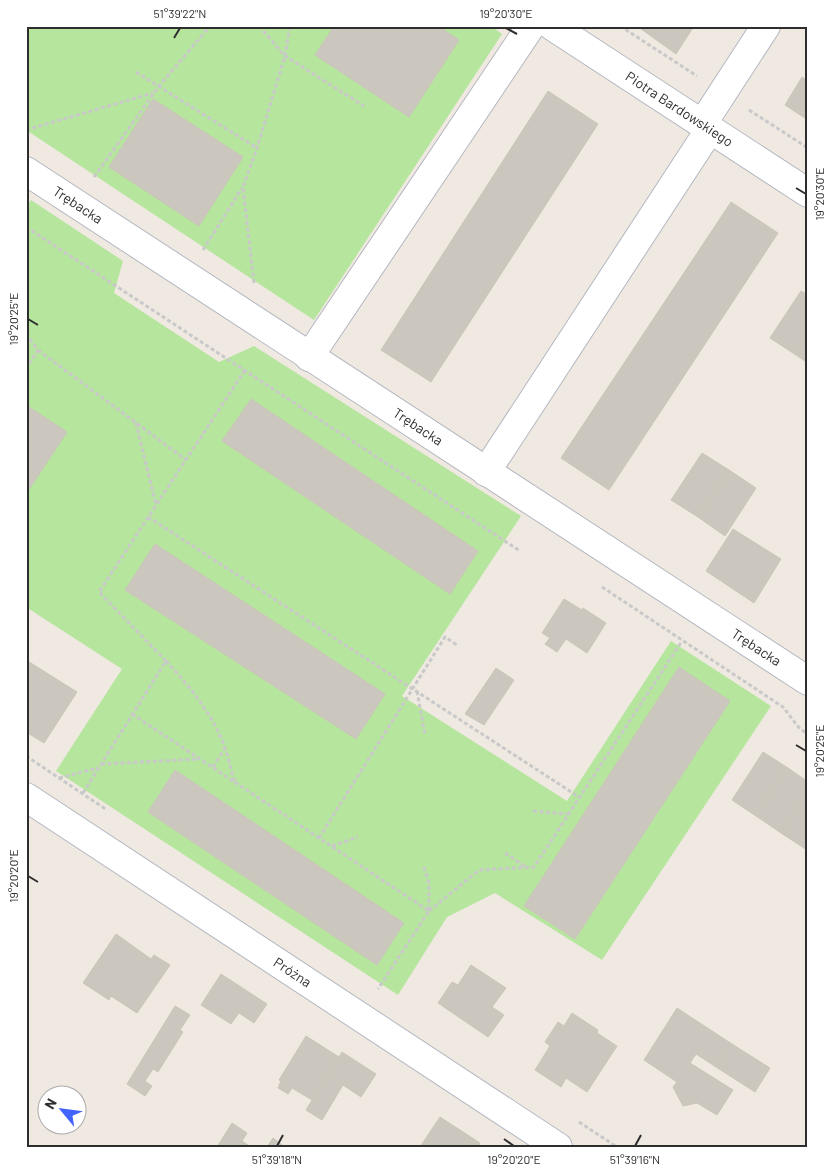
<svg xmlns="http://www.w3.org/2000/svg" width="834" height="1173" font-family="Barlow,sans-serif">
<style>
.green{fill:#b6e59e}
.building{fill:#cbc7bf;stroke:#cbc5ba}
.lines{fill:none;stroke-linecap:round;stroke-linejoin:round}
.minor-casing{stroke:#b4b7c1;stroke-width:30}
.path{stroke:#c9c9c9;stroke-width:3;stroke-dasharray:4 2.5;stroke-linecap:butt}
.minor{stroke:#fff;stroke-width:28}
.ticks{fill:none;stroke:#2e2e2e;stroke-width:2}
.labels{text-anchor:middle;stroke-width:4;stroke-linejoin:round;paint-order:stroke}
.street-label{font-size:14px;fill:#2e2e2e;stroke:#fff}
.neatline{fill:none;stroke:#2e2e2e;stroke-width:2}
.ticks-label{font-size:12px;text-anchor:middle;fill:#2e2e2e}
</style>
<rect width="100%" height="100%" fill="#efe9e1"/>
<g class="green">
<polygon points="26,26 491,26 502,34 314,320 26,130"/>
<polygon points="31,200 123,261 114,293 219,362 254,346 521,516 402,696 567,801 671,641 771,706 602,960 495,893 447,917 398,995 56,771 122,669 26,607 26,208"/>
</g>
<g class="building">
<polygon points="334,26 438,26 459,40 409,117 315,55"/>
<polygon points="637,26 694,26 676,54"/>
<polygon points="802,77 808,81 808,120 785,105"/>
<polygon points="548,91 598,124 431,382 381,350"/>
<polygon points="153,99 243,157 199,226 109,167"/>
<polygon points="731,202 778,233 609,490 561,458"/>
<polygon points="801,291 808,295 808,337 796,355 770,338"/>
<polygon points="808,337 808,363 796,355"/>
<polygon points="251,399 478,551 450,594 222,441"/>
<polygon points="26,405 67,432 26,494"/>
<polygon points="702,453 729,470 698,517 671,500"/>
<polygon points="729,470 756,488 725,536 698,517"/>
<polygon points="733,529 781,559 754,603 706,571"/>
<polygon points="155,544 385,694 356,739 125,590"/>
<polygon points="564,599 582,610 583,608 606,623 587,653 566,639 557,652 545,644 550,638 542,633"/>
<polygon points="26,660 77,692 44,743 26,732"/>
<polygon points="679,667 730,701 575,939 524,906"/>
<polygon points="496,668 514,680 484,725 465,714"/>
<polygon points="763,752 788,768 756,816 732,800"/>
<polygon points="788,768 808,782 808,793 781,833 756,816"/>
<polygon points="175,770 404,923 377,965 148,812"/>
<polygon points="808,793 808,848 807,850 781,833"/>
<polygon points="116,934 151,959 154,955 170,965 137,1013 111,996 109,1000 83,983"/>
<polygon points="471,965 506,988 492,1007 504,1015 488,1037 438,1003 452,982 458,985"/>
<polygon points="221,974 267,1004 254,1023 239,1013 231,1024 201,1005"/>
<polygon points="175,1006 190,1015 180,1030 183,1032 158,1072 153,1069 145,1081 152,1086 145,1096 127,1084"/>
<polygon points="677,1008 732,1044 716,1067 696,1054 690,1063 733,1090 717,1115 697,1103 683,1106 673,1087 677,1082 644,1060"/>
<polygon points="572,1013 598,1030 597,1033 617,1046 587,1092 566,1078 561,1087 535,1070 550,1046 545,1042 558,1022 564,1026"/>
<polygon points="306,1036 339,1057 312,1100 292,1088 288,1094 278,1088 281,1081 279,1080"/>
<polygon points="732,1044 770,1068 755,1092 716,1067"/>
<polygon points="342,1052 376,1074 361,1097 343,1085 322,1120 306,1110"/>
<polygon points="440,1117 480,1143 478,1147 420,1147"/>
<polygon points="232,1123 247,1133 242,1141 251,1147 217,1147"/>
<polygon points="273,1138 282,1145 281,1147 267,1147"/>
</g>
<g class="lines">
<defs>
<g id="minor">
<path id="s1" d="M552,26l256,167"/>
<polyline points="703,123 766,26"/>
<path id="s2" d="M26,171l782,510"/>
<polyline points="309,357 531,26"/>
<polyline points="486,472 710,129"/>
<path id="s3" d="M26,797l532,350"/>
</g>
</defs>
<use href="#minor" class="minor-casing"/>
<g class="path">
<polyline points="259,26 285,56 364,106"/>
<polyline points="620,26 697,76"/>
<polyline points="136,72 257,148"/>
<polyline points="749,110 808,148"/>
<polyline points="26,130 153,93"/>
<polyline points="94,177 159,86 210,26"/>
<polyline points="26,227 520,551"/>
<polyline points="203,250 242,188"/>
<polyline points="254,283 243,187 257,148 285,56 290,26"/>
<polyline points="26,334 38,350 26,368"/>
<polyline points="38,350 186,460"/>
<polyline points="136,423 156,505"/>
<polyline points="148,517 579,797"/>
<polyline points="602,587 783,707 800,729 808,734"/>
<path d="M166,661c24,26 47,53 59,87 4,11 6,23 10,34"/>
<polyline points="417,691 425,735"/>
<polyline points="132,714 429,911 378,989"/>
<polyline points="26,756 107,810"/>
<polyline points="101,764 199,759"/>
<polyline points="213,767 225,748"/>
<polyline points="59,778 98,768"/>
<polyline points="83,793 166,661 99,592 245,370"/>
<polyline points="533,811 567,814"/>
<polyline points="319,838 445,637 457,645"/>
<polyline points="332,846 358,837"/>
<polyline points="505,853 526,867"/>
<polyline points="424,867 429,884 429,910"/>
<polyline points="429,911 479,870 534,867 682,641"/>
<polyline points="579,1122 617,1147"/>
</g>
<use href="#minor" class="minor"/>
</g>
<path class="ticks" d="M506,28l11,6M174,38l6,-10M796,188l10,6M28,319l10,6M796,745l10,6M28,876l10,6M504,1139l10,7M277,1146l6,-11M635,1146l6,-11"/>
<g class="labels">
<g class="street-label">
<text dy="5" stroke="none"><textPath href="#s1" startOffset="152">Piotra Bardowskiego</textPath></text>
<text dy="5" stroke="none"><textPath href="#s2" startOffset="62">Trębacka</textPath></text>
<text dy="5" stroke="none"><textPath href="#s2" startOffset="468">Trębacka</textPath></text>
<text dy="5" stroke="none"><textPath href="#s2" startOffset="872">Trębacka</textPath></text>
<text dy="5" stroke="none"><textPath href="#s3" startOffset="319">Próżna</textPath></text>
</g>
</g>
<rect width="834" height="1173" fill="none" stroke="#ffffff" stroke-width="55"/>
<g transform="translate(62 1110) rotate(299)"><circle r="24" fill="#ffffff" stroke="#ababab"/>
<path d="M0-4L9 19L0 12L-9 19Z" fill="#4264fb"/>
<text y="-8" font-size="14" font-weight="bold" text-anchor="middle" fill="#2e2e2e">N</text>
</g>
<rect x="28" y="28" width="778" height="1118" class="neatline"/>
<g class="ticks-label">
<text x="180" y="18">51°39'22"N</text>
<text x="506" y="18">19°20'30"E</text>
<text transform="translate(820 194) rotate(-90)" y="4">19°20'30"E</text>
<text transform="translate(14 319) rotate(-90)" y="4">19°20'25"E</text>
<text transform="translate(820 751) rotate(-90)" y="4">19°20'25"E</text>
<text transform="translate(14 876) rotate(-90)" y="4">19°20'20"E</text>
<text x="277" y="1164">51°39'18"N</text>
<text x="514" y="1164">19°20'20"E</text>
<text x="635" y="1164">51°39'16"N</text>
</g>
</svg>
